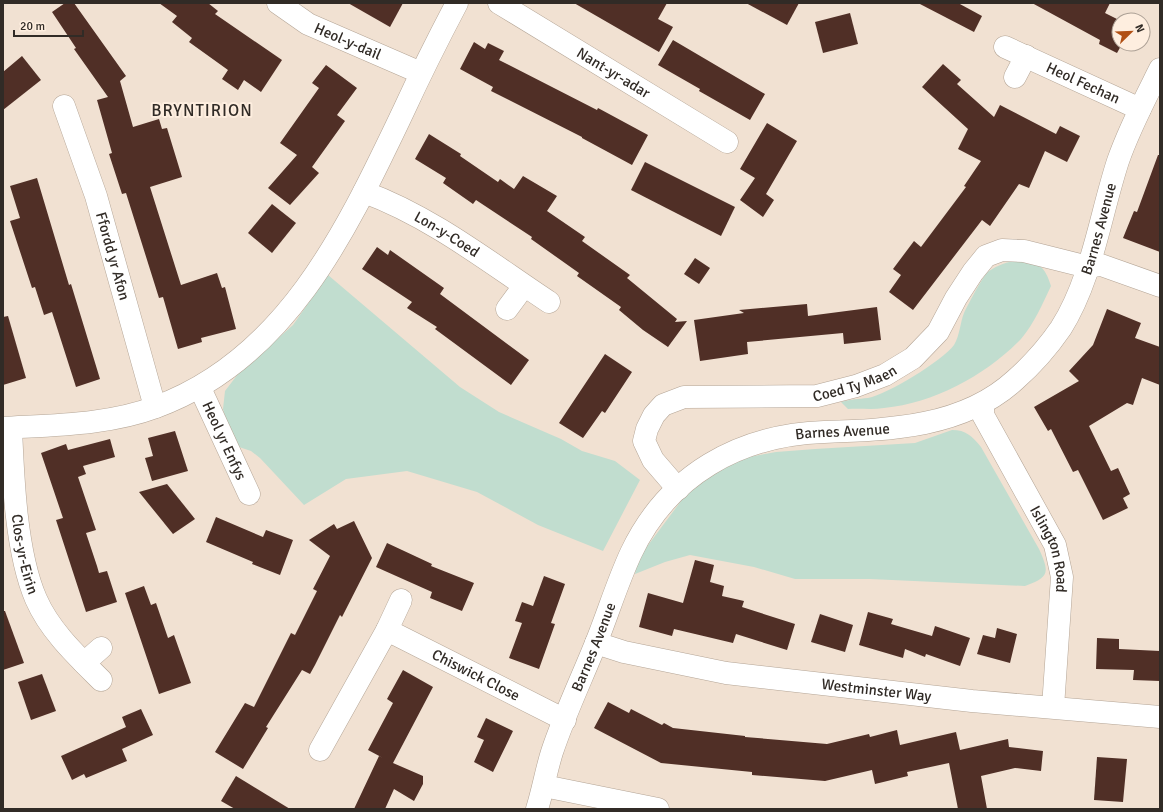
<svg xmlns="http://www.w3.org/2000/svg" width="1163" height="812" font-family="Signika,sans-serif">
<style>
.green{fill:#c1ddcf}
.building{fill:#502f26}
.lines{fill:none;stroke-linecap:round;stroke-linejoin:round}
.minor-casing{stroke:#b4a596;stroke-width:23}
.minor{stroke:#fff;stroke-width:22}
.labels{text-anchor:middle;stroke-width:4;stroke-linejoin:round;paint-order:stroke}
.street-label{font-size:15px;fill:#312b26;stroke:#feeedf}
.quarter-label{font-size:17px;letter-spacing:1px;fill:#312b26;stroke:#feeedf}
</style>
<rect width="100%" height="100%" fill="#f1e1d2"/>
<g class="green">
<path d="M1018,260c20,1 27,6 33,26 -8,17 -17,38 -30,53 -35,36 -86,64 -137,69 -12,2 -24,0 -36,1l-7,-7c11,-3 17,-3 27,-4 20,-4 74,-37 86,-53 6,-10 6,-22 10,-32 4,-8 19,-38 25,-42 9,-6 18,-9 29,-11z"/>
<polygon points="328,275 460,387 499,412 561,439 582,451 615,461 640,480 603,551 538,525 477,492 407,471 346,479 304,505 260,458 251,451 239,447 231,439 223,409 225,391 238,374 293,325"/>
<path d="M952,430c14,0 20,6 29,17l58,102c11,24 10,28 -14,37l-155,-7h-75l-41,-12 -64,-12 -25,7 -30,12 2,-14 47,-63 27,-22 32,-17 33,-6 39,-3 100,-6z"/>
</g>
<g class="building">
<polygon points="65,3 74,3 126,76 120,81 133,127 159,119 162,129 167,128 182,177 150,187 181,285 217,273 222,288 225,287 236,329 201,338 202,342 178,349 163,297 159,298 126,193 122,194 109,154 112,153 97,100 108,97 74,49 76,48 52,12"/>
<polygon points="159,3 208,3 218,11 215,14 282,60 261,92 244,80 238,90 222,79 228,70 189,42 192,38 172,22 177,16"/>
<polygon points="348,3 403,3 390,27"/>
<polygon points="574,3 667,3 658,19 673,27 659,52"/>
<polygon points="746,3 799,3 787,25"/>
<polygon points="918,3 958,3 982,16 974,32"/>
<polygon points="1032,3 1110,3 1105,13 1119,20 1119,44 1122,44 1117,53 1099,44 1100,40"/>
<polygon points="850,13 858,44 823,53 815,22"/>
<polygon points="673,40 765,94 750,120 699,91 700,89 658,65"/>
<polygon points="474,42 485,49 488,43 504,51 499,60 597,110 598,108 648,135 632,165 582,138 582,137 491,91 493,87 460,69"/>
<polygon points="22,56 41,80 3,110 3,72"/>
<polygon points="943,64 961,80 957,84 994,117 1000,105 1056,134 1060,126 1080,136 1067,162 1045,151 1029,188 1019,184 990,226 982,220 913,310 889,292 901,275 893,269 914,241 921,247 966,187 964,186 981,161 958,149 968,129 922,87"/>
<polygon points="326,65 357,88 337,115 345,121 312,167 319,173 290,205 268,188 297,155 280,143 319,88 312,83"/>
<polygon points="767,123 797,141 766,194 774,200 763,217 740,200 755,178 740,169"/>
<polygon points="429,134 461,154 460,156 498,182 500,179 514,189 523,176 557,196 547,211 585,237 582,241 630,275 627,278 677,319 675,322 687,321 668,347 643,330 619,310 621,307 577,276 579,273 531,239 532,237 476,200 473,204 443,183 446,178 415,159"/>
<polygon points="1158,155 1160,155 1160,252 1123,238 1134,211 1137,212"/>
<polygon points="645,162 735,207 721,236 631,190"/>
<polygon points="37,178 69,285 71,284 100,379 76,387 52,312 44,315 35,287 32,288 10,221 20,218 10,186"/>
<polygon points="272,204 296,223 272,253 248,233"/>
<polygon points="377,247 388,255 390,250 444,288 440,294 529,360 511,385 435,329 437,327 407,308 412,302 362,269"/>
<polygon points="695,258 710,268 699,284 684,274"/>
<polygon points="807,304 808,316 877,307 881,340 844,344 843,333 747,342 748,354 700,361 694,320 744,313 739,310"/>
<polygon points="1107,309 1141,323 1135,338 1160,347 1160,385 1142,378 1133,405 1127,403 1089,426 1111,471 1118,468 1130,494 1123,498 1128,508 1103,520 1078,470 1073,472 1051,429 1048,431 1034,407 1079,381 1069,371 1093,345"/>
<polygon points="8,316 26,378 3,385 3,317"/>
<polygon points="605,354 632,372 605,413 602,411 583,438 559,423"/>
<polygon points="175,431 188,471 152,481 145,458 153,456 148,438"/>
<polygon points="110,439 115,457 83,466 86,474 78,477 96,530 86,533 97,566 99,573 107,571 117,602 86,612 56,520 63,518 41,453 66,444 68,450"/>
<polygon points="167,484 195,519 173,534 139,492"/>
<polygon points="216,517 263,537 266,530 293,540 280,575 252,564 253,562 206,542"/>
<polygon points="354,521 372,558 342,617 340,615 315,665 310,674 302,670 266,727 268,728 243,769 215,752 245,703 254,707 291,633 295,635 317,591 313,589 330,556 309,540 334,524 337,529"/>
<polygon points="387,543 432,564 431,566 474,583 462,611 430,598 432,592 376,567"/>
<polygon points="695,560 714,565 710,582 724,586 722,596 744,601 742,607 795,624 787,650 736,634 733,643 674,629 672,636 639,627 648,593 683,603"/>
<polygon points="544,576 565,584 551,623 555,624 539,669 509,658 522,623 515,621 522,602 533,606"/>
<polygon points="144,586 151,605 156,603 168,638 174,635 191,683 159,694 125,593"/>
<polygon points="3,611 5,611 24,663 3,670"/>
<polygon points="868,612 893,619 891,624 932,636 935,626 970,638 960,666 926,654 925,657 905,649 903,658 859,645"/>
<polygon points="820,614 853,625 845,652 811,642"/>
<polygon points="997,628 1017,634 1010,663 977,654 983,635 995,638"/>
<polygon points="1097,638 1119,639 1119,649 1160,651 1160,681 1133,680 1134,670 1096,669"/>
<polygon points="403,670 433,687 393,763 423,776 423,784 414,801 394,789 385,809 354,809 379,756 383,758 368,750 393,703 387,699"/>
<polygon points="42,674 56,711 31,720 18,682"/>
<polygon points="608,702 629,713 631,709 662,725 664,723 673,728 745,736 745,737 827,744 869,734 870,737 897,730 900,745 956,732 960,750 1008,739 1009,747 1043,751 1041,771 1015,768 981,776 987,809 958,809 949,763 907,772 908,776 875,784 872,770 825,781 752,775 752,772 661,763 594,728"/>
<polygon points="141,709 153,735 122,749 127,761 86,778 84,774 72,780 61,756 126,727 122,717"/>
<polygon points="486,718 513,731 493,772 474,762 484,740 477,737"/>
<polygon points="1097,757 1127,759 1123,802 1094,800"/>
<polygon points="236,776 290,809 235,809 221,801"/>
</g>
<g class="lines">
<defs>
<g id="minor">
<path id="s1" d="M278,3l30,21 113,49"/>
<path id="s2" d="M499,3l228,139"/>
<path id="s3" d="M1005,47l135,62"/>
<polyline points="1015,77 1026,56"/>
<path id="s4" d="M64,106l32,90 59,211"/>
<path id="s5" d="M364,192c68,25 126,71 185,110"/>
<polyline points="507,309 524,286"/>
<path id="s6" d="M200,388l49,106"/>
<path id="s7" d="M983,404v11l72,130 7,32 -9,130"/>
<path d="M3,428c51,-3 105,-3 153,-21 131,-48 191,-178 247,-295 17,-37 35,-73 54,-109"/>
<path id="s8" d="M11,428c2,50 5,125 25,171 14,32 41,57 65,81"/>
<path id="s9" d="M678,489l-25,-29 -9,-19 3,-12 7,-14 9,-10 21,-8 133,-1 39,-10 29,-11 28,-17 25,-26 18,-34 17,-26 13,-16 16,-6 22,1 64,16 13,-2 59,21"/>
<polyline points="387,630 401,600"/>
<path id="s10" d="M596,643l28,9 102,21 246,28 188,16"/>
<polyline points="84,663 101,648"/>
<path id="s11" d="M320,750l67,-120 178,90"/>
<polyline points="543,789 549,787 658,809"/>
<path id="s12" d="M537,809c6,-19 9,-38 15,-57 13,-39 31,-76 46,-114 11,-28 20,-57 33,-85 37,-78 108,-118 193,-121 66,-2 140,-5 191,-52 17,-15 33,-33 46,-52 31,-49 39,-112 57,-167 11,-32 27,-62 42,-92"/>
</g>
</defs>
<use href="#minor" class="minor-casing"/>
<use href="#minor" class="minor"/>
</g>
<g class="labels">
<g class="street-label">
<text dy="5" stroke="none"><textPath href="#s1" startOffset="80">Heol-y-dail</textPath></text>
<text dy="5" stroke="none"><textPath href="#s2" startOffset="134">Nant-yr-adar</textPath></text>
<text dy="5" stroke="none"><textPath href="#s3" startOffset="86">Heol Fechan</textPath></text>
<text dy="5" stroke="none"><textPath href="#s12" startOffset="892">Barnes Avenue</textPath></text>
<text dy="5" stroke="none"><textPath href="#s5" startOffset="93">Lon-y-Coed</textPath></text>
<text dy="5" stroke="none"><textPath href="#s4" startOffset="158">Ffordd yr Afon</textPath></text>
<text dy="5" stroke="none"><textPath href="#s9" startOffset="296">Coed Ty Maen</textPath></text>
<text dy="5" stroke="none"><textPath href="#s12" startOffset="532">Barnes Avenue</textPath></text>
<text dy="5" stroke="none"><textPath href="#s6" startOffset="58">Heol yr Enfys</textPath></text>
<text dy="5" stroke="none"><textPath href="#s7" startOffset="162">Islington Road</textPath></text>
<text dy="5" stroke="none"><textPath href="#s8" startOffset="127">Clos-yr-Eirin</textPath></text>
<text dy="5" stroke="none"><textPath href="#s12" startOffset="172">Barnes Avenue</textPath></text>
<text dy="5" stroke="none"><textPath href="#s11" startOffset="237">Chiswick Close</textPath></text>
<text dy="5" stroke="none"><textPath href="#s10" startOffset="285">Westminster Way</textPath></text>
</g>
<g class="quarter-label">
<text x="202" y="116">BRYNTIRION</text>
</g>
</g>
<rect width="1163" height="812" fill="none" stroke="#312b26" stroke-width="8"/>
<g transform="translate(1131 32) rotate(67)"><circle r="19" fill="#feeedf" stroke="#aca095"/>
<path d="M0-3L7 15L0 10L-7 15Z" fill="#b14f13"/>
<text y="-6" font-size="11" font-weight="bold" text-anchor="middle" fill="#312b26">N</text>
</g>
<path d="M14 30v6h69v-6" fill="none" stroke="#312b26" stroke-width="2"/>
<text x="20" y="30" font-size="12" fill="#312b26" stroke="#feeedf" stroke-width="3" paint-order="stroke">20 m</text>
</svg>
